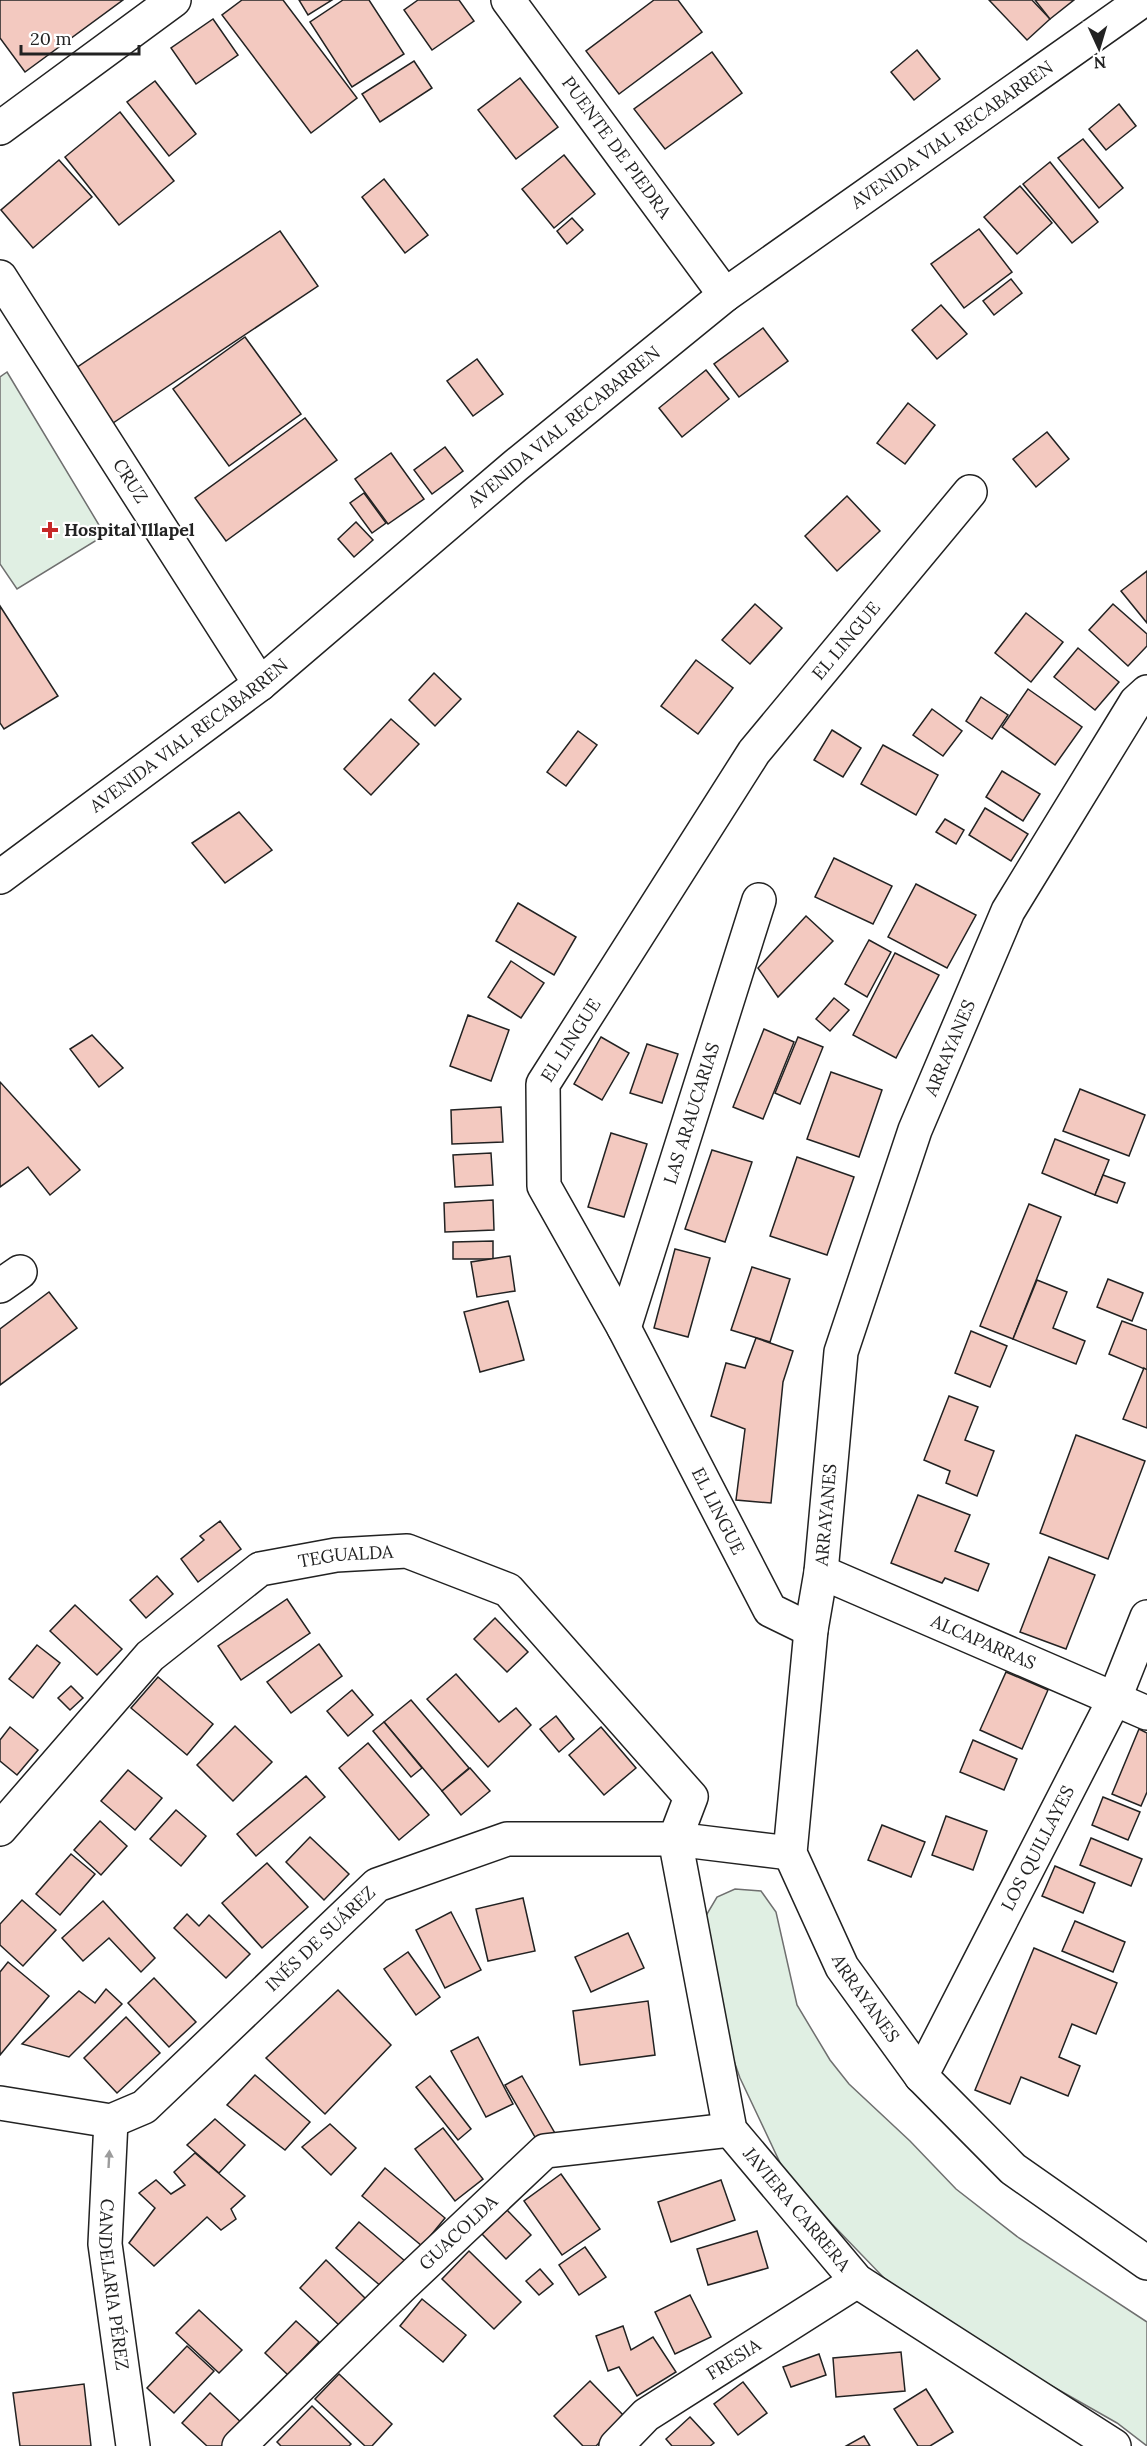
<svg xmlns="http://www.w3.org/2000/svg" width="1147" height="2446" font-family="Lora,serif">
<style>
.green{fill:#e0efe3;stroke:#6f6f6f;stroke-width:1.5}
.building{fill:#f3c9c0;stroke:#222;stroke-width:1.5}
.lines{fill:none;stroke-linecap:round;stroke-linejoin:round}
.minor-casing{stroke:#222;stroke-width:36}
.tertiary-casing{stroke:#222;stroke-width:36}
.secondary-casing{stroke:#222;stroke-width:36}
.minor{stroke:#fff;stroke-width:33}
.tertiary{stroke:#fff;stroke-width:33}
.secondary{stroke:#fff;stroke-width:33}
.oneway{fill:#9c9c9c}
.poi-dot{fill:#c62828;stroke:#fff;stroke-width:2}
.labels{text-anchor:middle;stroke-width:4.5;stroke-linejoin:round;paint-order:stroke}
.street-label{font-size:18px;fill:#222;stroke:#fff}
.poi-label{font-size:18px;font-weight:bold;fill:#222;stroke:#fff;text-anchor:start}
</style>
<rect width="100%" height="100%" fill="#fff"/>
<g class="green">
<polygon points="7,372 105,535 17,589 0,564 0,377"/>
<polygon points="735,1889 761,1891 776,1912 797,2005 830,2060 849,2084 910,2141 956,2189 1019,2238 1147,2322 1147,2446 1117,2423 1001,2357 885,2279 832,2224 783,2169 740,2078 713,2002 704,1919 717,1897"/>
</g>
<g class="building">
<polygon points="0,0 123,0 25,72 0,38"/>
<polygon points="242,0 283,0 357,98 311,133 222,15"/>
<polygon points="299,0 332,0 308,15"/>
<polygon points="343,0 369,0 404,54 352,87 310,22"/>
<polygon points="418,0 459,0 474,21 432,50 404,10"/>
<polygon points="654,0 678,0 702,32 619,94 586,51"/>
<polygon points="989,0 1032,0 1050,19 1027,40"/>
<polygon points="1035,0 1074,0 1050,19"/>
<polygon points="213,19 238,55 196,84 171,48"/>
<polygon points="917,50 940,79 914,100 891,72"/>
<polygon points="712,52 742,93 665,149 634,109"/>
<polygon points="414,61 432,88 380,122 362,94"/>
<polygon points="520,78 558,127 516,159 478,110"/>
<polygon points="155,81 196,134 169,156 127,102"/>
<polygon points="1119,104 1136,126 1106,150 1089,129"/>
<polygon points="120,112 174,181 119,225 65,157"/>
<polygon points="1083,139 1123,188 1099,208 1058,158"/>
<polygon points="564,155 595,194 554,228 522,189"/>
<polygon points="59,160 92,197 33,248 1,210"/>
<polygon points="1050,162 1098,222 1072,243 1023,184"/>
<polygon points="384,179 428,235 405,253 362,197"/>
<polygon points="1020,186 1052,223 1017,254 984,217"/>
<polygon points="572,218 583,230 567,244 557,231"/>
<polygon points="979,229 1012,272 964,308 931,264"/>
<polygon points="280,231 318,286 110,425 73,370"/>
<polygon points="1011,279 1022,293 994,315 983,301"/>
<polygon points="941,305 967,334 937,359 912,330"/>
<polygon points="763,328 788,361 739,397 714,364"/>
<polygon points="245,337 301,414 229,466 173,389"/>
<polygon points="477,359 503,394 473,416 447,381"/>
<polygon points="706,370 729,399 682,437 659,408"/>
<polygon points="908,403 935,425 905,464 877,443"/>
<polygon points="305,418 337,460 226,541 195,498"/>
<polygon points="1047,432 1069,459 1036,487 1013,459"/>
<polygon points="445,447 463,471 432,494 414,470"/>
<polygon points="391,453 424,499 388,524 355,479"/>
<polygon points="364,493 386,523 372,533 350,503"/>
<polygon points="847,496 880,531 837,571 805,536"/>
<polygon points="356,522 373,540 354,557 338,539"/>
<polygon points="1147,571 1147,623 1121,591"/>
<polygon points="755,604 782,628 750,664 722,640"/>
<polygon points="1113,604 1147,634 1147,646 1128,666 1089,630"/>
<polygon points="0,606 58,696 4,729 0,723"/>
<polygon points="1026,613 1063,642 1031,682 995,653"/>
<polygon points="1078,648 1119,682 1095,710 1054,677"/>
<polygon points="696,660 733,688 698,734 661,706"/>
<polygon points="434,673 461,699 435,726 409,700"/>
<polygon points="1028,689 1082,727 1055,765 1002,727"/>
<polygon points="981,697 1008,715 992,739 966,721"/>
<polygon points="932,709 962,731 943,756 913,735"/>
<polygon points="391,719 419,744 371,795 344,769"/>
<polygon points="832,730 861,748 843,777 814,760"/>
<polygon points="578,731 597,745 566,786 547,772"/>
<polygon points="883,745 938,775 916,815 861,784"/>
<polygon points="1002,771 1040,794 1023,821 986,797"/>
<polygon points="985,808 1028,834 1011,861 969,835"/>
<polygon points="239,812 272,850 225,883 192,843"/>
<polygon points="945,819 964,830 956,844 936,832"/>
<polygon points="834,858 892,886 873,924 815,897"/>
<polygon points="916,884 976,915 947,968 888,937"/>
<polygon points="518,903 576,937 554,975 496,941"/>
<polygon points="806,916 833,941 778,997 758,968"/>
<polygon points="869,940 891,952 867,997 845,984"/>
<polygon points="895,953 939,975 896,1058 853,1035"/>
<polygon points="511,961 544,983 521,1018 488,997"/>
<polygon points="834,998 849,1010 830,1031 816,1019"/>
<polygon points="468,1015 509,1030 491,1081 450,1066"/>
<polygon points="764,1029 794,1042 763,1119 733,1107"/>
<polygon points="92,1035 123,1068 99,1087 70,1049"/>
<polygon points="601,1037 629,1053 602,1100 574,1084"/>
<polygon points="798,1037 823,1047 800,1104 775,1093"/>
<polygon points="647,1044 678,1054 662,1103 630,1093"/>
<polygon points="831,1072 882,1090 859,1157 807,1139"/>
<polygon points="0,1082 80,1170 50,1195 28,1167 0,1187"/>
<polygon points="1080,1089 1145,1115 1129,1156 1063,1131"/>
<polygon points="501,1107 503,1142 452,1144 451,1110"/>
<polygon points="611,1133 647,1144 624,1217 588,1207"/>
<polygon points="1055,1139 1109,1160 1095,1195 1042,1173"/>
<polygon points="712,1150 752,1162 725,1242 685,1229"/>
<polygon points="491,1153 493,1185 455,1187 453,1155"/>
<polygon points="797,1157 854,1177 827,1255 770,1236"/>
<polygon points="1103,1175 1125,1183 1117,1203 1095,1195"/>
<polygon points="493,1200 494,1230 445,1232 444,1203"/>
<polygon points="1029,1204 1061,1217 1013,1339 980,1326"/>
<polygon points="493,1241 493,1259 453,1259 453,1242"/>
<polygon points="675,1249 710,1258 688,1337 654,1328"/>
<polygon points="510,1256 515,1291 477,1297 471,1262"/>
<polygon points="752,1267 790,1279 770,1342 731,1330"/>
<polygon points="1108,1279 1143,1293 1132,1321 1097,1307"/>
<polygon points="1037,1280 1067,1292 1053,1328 1085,1341 1076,1364 1013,1339"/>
<polygon points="49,1292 77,1328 0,1385 0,1329"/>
<polygon points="508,1301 524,1360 480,1372 464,1312"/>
<polygon points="1122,1321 1147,1330 1147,1370 1109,1354"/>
<polygon points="971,1331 1007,1346 990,1387 955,1373"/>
<polygon points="756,1338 793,1351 783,1382 771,1503 736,1500 745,1429 711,1416 726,1363 745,1368"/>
<polygon points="1144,1368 1147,1370 1147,1428 1123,1419"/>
<polygon points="949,1396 978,1407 965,1440 994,1451 977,1496 946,1483 950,1471 924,1460"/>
<polygon points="1076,1435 1145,1461 1108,1559 1040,1533"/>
<polygon points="918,1495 970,1515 955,1551 989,1564 978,1591 945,1578 942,1583 891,1563"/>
<polygon points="220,1521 241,1549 198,1582 181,1559 204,1540 200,1536"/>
<polygon points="1049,1557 1095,1575 1066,1649 1020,1632"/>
<polygon points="157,1576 173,1594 146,1618 130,1600"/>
<polygon points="287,1599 310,1633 241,1680 218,1646"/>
<polygon points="75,1605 122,1649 97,1675 50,1631"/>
<polygon points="495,1618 528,1652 507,1672 474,1639"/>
<polygon points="319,1644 342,1676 291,1713 267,1682"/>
<polygon points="37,1645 60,1663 33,1698 9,1679"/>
<polygon points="1006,1672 1048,1690 1022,1749 980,1730"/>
<polygon points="456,1674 499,1722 516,1708 531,1725 488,1767 427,1699"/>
<polygon points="158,1677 213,1724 187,1755 131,1708"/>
<polygon points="71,1686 83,1698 70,1710 58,1698"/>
<polygon points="352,1690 373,1715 348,1736 327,1711"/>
<polygon points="411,1700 469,1768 442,1791 384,1722"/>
<polygon points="556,1716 574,1739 559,1752 540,1729"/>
<polygon points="384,1722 422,1768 411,1777 373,1731"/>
<polygon points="235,1726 272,1762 233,1801 197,1765"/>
<polygon points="10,1727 38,1750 17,1775 0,1761 0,1740"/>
<polygon points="601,1727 636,1768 604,1795 569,1755"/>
<polygon points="1139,1729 1147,1733 1147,1792 1141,1806 1112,1794"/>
<polygon points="973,1740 1017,1759 1004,1790 960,1772"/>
<polygon points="368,1743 429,1815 399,1840 339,1768"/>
<polygon points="470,1768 490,1791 461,1815 442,1791"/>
<polygon points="128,1770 162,1798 135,1830 101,1801"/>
<polygon points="306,1776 325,1797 256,1856 237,1834"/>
<polygon points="1103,1797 1140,1812 1128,1840 1092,1825"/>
<polygon points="176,1810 206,1836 181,1866 150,1839"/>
<polygon points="946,1816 987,1831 973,1870 932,1855"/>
<polygon points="100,1821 127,1846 101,1875 74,1850"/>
<polygon points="882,1825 925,1842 911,1877 868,1860"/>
<polygon points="310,1837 349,1874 324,1900 286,1862"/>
<polygon points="1091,1838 1142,1859 1131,1886 1080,1865"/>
<polygon points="71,1854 95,1874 60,1915 36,1894"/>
<polygon points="267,1863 308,1907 262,1948 222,1903"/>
<polygon points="1055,1866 1095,1883 1083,1913 1042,1896"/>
<polygon points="523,1898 535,1951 488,1961 476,1909"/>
<polygon points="22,1900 56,1930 23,1966 0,1945 0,1924"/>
<polygon points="103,1901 155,1958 141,1972 109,1938 83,1961 62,1938"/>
<polygon points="451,1912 481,1970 445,1988 416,1930"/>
<polygon points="187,1914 199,1926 209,1915 250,1954 226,1978 174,1928"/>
<polygon points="1075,1921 1125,1942 1113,1972 1062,1951"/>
<polygon points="628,1933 644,1968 591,1992 575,1957"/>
<polygon points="1034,1948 1117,1983 1096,2034 1072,2024 1059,2057 1080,2066 1068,2096 1021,2077 1010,2104 975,2090"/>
<polygon points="408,1952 440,1997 416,2015 384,1969"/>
<polygon points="8,1962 49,1996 0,2055 0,1972"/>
<polygon points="154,1978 196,2022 169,2047 128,2003"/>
<polygon points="106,1989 122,2004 69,2057 22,2044 79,1991 95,2003"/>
<polygon points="338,1990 391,2045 325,2114 266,2058"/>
<polygon points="648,2001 655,2055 580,2065 573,2011"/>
<polygon points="126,2017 160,2053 117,2093 84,2058"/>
<polygon points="478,2037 513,2104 486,2117 451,2051"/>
<polygon points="255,2075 310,2122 285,2150 227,2105"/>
<polygon points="430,2076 471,2129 458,2140 416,2087"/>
<polygon points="522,2076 556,2135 539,2144 505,2085"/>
<polygon points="215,2119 245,2145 219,2173 187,2145"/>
<polygon points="330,2124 356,2148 331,2175 302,2147"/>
<polygon points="443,2128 483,2179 455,2201 415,2149"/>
<polygon points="195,2153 245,2196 231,2209 236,2219 221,2230 207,2217 154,2266 129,2243 155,2208 139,2193 156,2180 171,2194 185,2185 174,2172"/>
<polygon points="385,2168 445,2218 422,2246 362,2196"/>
<polygon points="561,2174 600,2229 562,2255 524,2201"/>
<polygon points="721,2180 735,2220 671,2242 658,2202"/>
<polygon points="507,2210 531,2235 506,2259 482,2234"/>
<polygon points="359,2222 405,2261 382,2287 336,2248"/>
<polygon points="757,2231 768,2268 708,2285 697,2249"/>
<polygon points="585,2247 606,2277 579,2295 559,2265"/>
<polygon points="469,2251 521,2302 494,2329 442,2279"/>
<polygon points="326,2260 366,2299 340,2326 300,2288"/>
<polygon points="540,2269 553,2284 539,2295 526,2281"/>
<polygon points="690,2295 711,2337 675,2354 655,2312"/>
<polygon points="422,2299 466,2335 443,2362 400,2326"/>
<polygon points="199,2310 242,2350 219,2373 176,2333"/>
<polygon points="296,2321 319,2342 288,2375 265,2353"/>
<polygon points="623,2326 631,2350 653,2337 676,2372 637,2396 619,2367 608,2371 596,2336"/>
<polygon points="187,2346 214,2371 174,2413 147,2388"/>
<polygon points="901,2352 905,2391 836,2397 833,2358"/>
<polygon points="819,2354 826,2375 791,2387 783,2367"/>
<polygon points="339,2374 392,2424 372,2446 365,2446 315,2399"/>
<polygon points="590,2381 625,2417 596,2446 583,2446 554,2416"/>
<polygon points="743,2382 767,2413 738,2435 714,2404"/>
<polygon points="84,2384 91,2446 20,2446 13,2393"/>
<polygon points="926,2389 953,2432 930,2446 918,2446 894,2409"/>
<polygon points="210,2393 245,2426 225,2446 207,2446 182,2423"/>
<polygon points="312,2406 351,2444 349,2446 281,2446 277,2442"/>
<polygon points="690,2417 714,2443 710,2446 672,2446 666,2439"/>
<polygon points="864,2436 870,2446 846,2446"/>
</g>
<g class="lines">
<defs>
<g id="minor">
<path id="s1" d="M508,0l217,295"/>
<path id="s2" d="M0,277l260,407"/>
<path id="s3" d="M1147,692l-11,10 -128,209 -93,219 -74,222 -20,220 -10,58 -21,223 52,114 79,109 92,93 134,94"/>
<polyline points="0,1286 20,1272"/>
<path id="s4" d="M624,1328l135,-428"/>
<path id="s5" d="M821,1572l326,141"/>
<path id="s6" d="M811,1630l-41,-20 -146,-282 -80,-142 -1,-102 211,-332 216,-260"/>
<path id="s7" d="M0,1829l150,-173 110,-87 76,-14 71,-4 101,39 183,207 -16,42 55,291 127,151 257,165"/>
<path id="s8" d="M921,2076l193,-376 33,-83"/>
<path id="s9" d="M0,2103l111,18 33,-14 233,-222 130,-46h168l115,14"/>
<path id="s10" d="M111,2121l-6,123 28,202"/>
<path id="s11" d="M239,2446l164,-161 142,-134 185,-21"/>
<path id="s12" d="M616,2446l30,-31 211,-134"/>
</g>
<polyline id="tertiary" points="0,128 174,0"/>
<g id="secondary">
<path id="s13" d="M0,877l260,-193 255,-218 210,-171 418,-295"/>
</g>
</defs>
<use href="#minor" class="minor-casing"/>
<use href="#tertiary" class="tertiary-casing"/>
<use href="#secondary" class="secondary-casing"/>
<use href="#minor" class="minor"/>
<use href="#tertiary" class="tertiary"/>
<use href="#secondary" class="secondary"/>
</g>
<defs><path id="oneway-solid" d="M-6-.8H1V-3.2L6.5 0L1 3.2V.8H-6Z" transform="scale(1.5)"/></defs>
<use class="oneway" href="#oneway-solid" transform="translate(109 2159) rotate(-87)"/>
<path class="poi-dot" d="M47 521h6v6h6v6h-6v6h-6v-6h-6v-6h6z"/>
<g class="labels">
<g class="street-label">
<text dy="6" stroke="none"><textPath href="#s13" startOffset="1208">AVENIDA VIAL RECABARREN</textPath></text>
<text dy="6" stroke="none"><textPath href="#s1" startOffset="183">PUENTE DE PIEDRA</textPath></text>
<text dy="6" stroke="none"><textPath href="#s13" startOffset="722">AVENIDA VIAL RECABARREN</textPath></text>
<text dy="6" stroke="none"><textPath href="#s2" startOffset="242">CRUZ</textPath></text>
<text dy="6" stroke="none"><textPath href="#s6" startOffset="1166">EL LINGUE</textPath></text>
<text dy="6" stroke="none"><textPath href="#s13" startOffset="236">AVENIDA VIAL RECABARREN</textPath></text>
<text dy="6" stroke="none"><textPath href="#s6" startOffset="680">EL LINGUE</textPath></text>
<text transform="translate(950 1048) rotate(-67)" y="6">ARRAYANES</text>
<text dy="6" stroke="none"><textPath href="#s4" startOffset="225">LAS ARAUCARIAS</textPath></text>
<text transform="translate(718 1511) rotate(63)" y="6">EL LINGUE</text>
<text transform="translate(826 1515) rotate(-85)" y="6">ARRAYANES</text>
<text dy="6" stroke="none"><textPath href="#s7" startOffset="456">TEGUALDA</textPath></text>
<text dy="6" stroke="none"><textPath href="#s5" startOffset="177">ALCAPARRAS</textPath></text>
<text dy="6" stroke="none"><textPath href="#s8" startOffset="256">LOS QUILLAYES</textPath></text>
<text dy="6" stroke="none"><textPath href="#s9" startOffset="392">INÉS DE SUÁREZ</textPath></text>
<text dy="6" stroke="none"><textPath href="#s3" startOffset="1400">ARRAYANES</textPath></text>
<text dy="6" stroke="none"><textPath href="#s7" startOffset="1347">JAVIERA CARRERA</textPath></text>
<text dy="6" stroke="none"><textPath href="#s11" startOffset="306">GUACOLDA</textPath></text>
<text dy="6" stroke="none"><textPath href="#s10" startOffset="164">CANDELARIA PÉREZ</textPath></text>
<text dy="6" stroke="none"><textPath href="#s12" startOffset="147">FRESIA</textPath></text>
</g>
<g class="poi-label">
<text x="64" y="536">Hospital Illapel</text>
</g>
</g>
<g transform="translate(1099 48) rotate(176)" stroke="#ffffff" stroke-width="4.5" paint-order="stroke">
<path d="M0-4.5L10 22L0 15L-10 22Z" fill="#222222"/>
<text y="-9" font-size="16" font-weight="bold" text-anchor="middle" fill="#222222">N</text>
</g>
<path d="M21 45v9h118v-9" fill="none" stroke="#222222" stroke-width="3"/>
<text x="30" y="45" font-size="18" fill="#222222" stroke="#ffffff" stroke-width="4.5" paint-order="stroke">20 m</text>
</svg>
